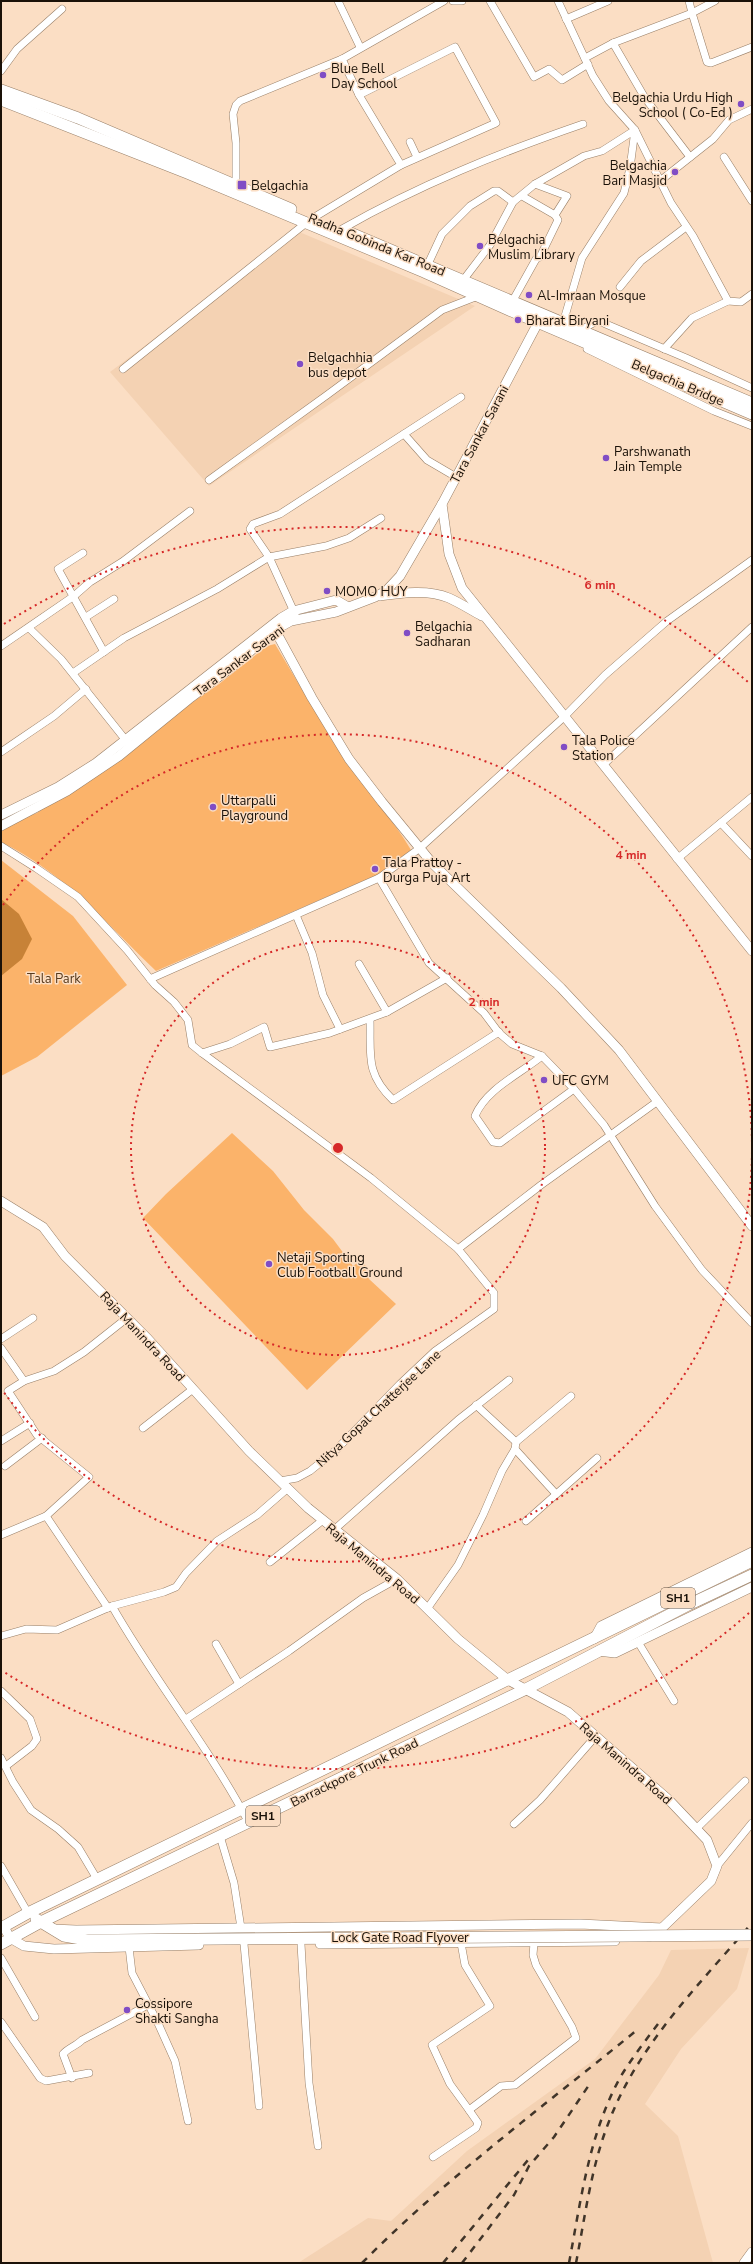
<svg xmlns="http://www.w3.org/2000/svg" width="753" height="2264" font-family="'Nunito Sans',sans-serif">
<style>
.built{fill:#f4d2b3}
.green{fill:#fbb36a}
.water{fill:#c78237}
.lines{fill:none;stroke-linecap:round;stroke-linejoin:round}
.minor-casing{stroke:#987f67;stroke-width:8}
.tertiary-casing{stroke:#987f67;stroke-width:10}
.primary-casing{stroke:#987f67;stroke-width:12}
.minor{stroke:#fff;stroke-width:7}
.tertiary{stroke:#fff;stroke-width:9}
.primary{stroke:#fff;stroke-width:11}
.rail{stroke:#413529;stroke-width:2.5;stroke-dasharray:7 7;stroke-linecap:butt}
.primary-bridge-casing{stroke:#987f67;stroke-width:12;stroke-linecap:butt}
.primary-bridge{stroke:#fff;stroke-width:11}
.ring{fill:none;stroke:#d62828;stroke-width:2;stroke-dasharray:2 4}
.poi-dot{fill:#804dc5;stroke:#fbdec4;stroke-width:1.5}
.labels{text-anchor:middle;stroke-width:3;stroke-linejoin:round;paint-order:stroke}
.shield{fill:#fbdec4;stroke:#5e4e40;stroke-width:1}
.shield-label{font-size:12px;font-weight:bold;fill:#1a1108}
.poi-label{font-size:13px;fill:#1a1108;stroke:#fbdec4;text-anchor:start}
.street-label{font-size:13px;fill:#1a1108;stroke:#fbdec4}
.park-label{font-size:13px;fill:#583a1c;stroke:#fbdec4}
.centre{fill:#d62828;stroke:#fbdec4;stroke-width:2}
.ring-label{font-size:12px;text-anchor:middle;font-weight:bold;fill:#d62828;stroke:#fbdec4;stroke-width:3;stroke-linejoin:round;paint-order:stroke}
</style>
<rect width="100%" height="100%" fill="#fbdec4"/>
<g class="built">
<polygon points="297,231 475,306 209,486 110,372"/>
<polygon points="749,1948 737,1989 681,2049 645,2104 678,2136 713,2263 298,2263 368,2218 391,2221 467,2151 595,2059 659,1975 671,1950"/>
</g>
<g class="green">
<path d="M275,644c24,40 47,80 73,119 20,30 45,56 63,87l-34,25 -221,96c-48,-46 -94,-100 -155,-129v-16l36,-13 20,-16 29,-13 59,-49 74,-51 48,-38z"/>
<polygon points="1,860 73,916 127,985 37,1057 1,1076"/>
<polygon points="232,1133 273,1171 304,1210 333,1239 353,1266 360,1261 373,1272 369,1279 396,1304 307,1390 143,1218 166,1194"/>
</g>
<polygon class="water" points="1,899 19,914 32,939 22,959 1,976"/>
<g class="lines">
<defs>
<g id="minor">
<polyline points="338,1 360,47"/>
<polyline points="453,1 462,1"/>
<polyline points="490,1 534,77 549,69 562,80 588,64"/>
<polyline points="558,1 593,76 609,101 635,130 671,203 693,236 728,301 741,302 752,294"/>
<polyline points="689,1 692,13 715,1"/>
<polyline points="566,19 608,1"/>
<polyline points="613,43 645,98 690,157"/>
<polyline points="585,58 613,43 692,13 707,62 711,63 752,47"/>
<polyline points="1,71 17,49 62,9"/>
<polyline points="359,95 455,47 496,123 401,165"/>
<polyline points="410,142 417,157"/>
<polyline points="724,157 752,201"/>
<polyline points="660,181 713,139 729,120 752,109"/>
<polyline points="236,188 236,143 233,114 236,105 240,101 342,59 444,1"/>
<polyline points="522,196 555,215 567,196 535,184"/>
<polyline points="313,218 401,165 359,95 342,59"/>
<path d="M342,229c77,-44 157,-76 241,-105"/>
<polyline points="428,264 442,234 470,206 494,191 498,191 513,202"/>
<polyline points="461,283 490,245 513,202 535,184 584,156 602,151 635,130 630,168 624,193 582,258 563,323"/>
<polyline points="620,287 641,261 686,227"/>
<polyline points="512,302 536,259 540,257 558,220 555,215"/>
<polyline points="581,330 595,322 601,322 686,358 752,388"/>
<polyline points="587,349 714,411 752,426"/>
<polyline points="664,349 692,318 728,301"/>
<polyline points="123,369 306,223"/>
<polyline points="404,434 427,460 456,477"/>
<polyline points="209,480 327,395 442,310 478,296"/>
<polyline points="381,518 349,538 326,546 269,557 250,529 253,524 280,514 461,397"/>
<polyline points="83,553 58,569 104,652"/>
<polyline points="86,617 114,599"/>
<polyline points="29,628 61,659 128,743"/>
<polyline points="1,646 74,596 90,582 122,562 190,511"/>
<polyline points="73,673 124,638 217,589 269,557 295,614"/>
<polyline points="1,752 54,716 86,689"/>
<polyline points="603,765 752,627"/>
<polyline points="721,823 752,856"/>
<polyline points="1,846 36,868 78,897 127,950 155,985 174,1002 188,1020 192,1045 202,1053 371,1178 458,1249 494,1293 494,1309 435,1351 400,1384 336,1450 310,1471 297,1478 280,1481"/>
<polyline points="677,859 752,797"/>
<polyline points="379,878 429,963 484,1013 499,1033 512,1044 542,1056 574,1089 604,1125 655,1206 702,1270 752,1323"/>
<polyline points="296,915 312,953 323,995 340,1029"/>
<polyline points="359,964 387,1012"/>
<polyline points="150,979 379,878 420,848 564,717 605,675 667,621 752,560"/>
<path d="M370,1019c1,36 -5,54 23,81l106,-68"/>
<polyline points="202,1053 230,1044 264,1027 270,1047 330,1033 387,1012 447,978"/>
<path d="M542,1056c-22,18 -56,33 -67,60l18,26 7,1 74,-54"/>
<polyline points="458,1249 541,1185 658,1101"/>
<polyline points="1,1339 33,1318"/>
<polyline points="1,1348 24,1381 8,1391 37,1435 89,1477 46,1516 108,1608"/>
<polyline points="24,1381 54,1371 84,1352 127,1318"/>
<polyline points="476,1405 516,1442"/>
<polyline points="143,1428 193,1389"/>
<polyline points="1,1441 30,1423"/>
<polyline points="515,1449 556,1494"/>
<polyline points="5,1466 42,1438"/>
<polyline points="526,1521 597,1458"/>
<polyline points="335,1529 458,1420 509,1380"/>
<polyline points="1,1535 46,1516"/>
<polyline points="270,1562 323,1520"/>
<path d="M112,1606c42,74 97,141 137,217"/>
<polyline points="427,1609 458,1565 483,1515 502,1471 515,1449 516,1442 571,1396"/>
<polyline points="1,1636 26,1629 57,1630 112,1606 164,1592 176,1587 186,1573 217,1541 257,1515 288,1488"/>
<polyline points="638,1642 674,1701"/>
<polyline points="216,1644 239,1684"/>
<polyline points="1,1691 30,1719 37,1739 32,1746 6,1766"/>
<polyline points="186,1719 289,1651 363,1598 397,1579"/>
<polyline points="1,1758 13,1782 31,1810 58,1829 78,1847 97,1879"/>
<polyline points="514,1824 540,1800 595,1737"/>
<polyline points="696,1829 745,1781"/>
<polyline points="220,1836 234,1883 241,1928"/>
<polyline points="1,1866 28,1913"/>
<polyline points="717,1866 752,1823"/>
<polyline points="461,1943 465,1965 490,2006 432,2045 450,2084 469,2110 501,2086 515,2085 576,2038 572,2027 536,1965 533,1955 534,1943"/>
<polyline points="244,1944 259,2106"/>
<polyline points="301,1944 309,2083 318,2146"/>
<polyline points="129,1947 132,1973 157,2021 175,2061 188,2121"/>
<polyline points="1,1958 35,2017"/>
<polyline points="1,2022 40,2078 46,2081 89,2073"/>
<path d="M72,2078l-9,-24c5,-6 13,-8 19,-14l66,-35"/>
<polyline points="433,2157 476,2128 478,2123 469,2110"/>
</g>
<g id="tertiary">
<polyline points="442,504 449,554 462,588 752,951"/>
<path d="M380,596c21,-3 48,-7 69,2 11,5 22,12 33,18"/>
<polyline points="275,630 312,698 349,759 382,802 432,863 561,988 619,1050 752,1226"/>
<polyline points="1,815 58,787 96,763 281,618 293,611 336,600 348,607"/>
<polyline points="1,826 67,791 119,756 189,699 232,667 275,630 291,621 336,612 375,597 386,591 400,576 442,504 541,317"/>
<polyline points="1,1201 43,1227 65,1256 148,1339 249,1451 308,1508 397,1579 458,1639 508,1680 568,1712 669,1800 707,1840 717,1866 711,1881 662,1928 649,1937"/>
<polyline points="594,1639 601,1626 752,1552"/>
<polyline points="598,1651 615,1653 752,1587"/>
<polyline points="4,1927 10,1938 24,1946 54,1949 199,1945"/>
<polyline points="52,1929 76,1930 580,1924 662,1928"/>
<polyline points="320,1944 615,1941"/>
<polyline points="744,2263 752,2252"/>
</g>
<g id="primary">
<polyline points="1,90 78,118 291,209"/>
<polyline points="1,100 187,173 424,272 509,310 752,414"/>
<polyline points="346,231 752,403"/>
<polyline points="36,1919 64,1936 87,1940 370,1938"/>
<path d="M1,1928l27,-15c241,-118 483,-233 724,-352"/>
<polyline points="1,1944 41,1922 526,1689 688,1605 752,1575"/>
</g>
</defs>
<use href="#minor" class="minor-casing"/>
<use href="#tertiary" class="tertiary-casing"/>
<use href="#primary" class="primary-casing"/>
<use href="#minor" class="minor"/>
<use href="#tertiary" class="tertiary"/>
<use href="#primary" class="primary"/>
<g class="rail">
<path d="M362,2263c84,-85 182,-157 275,-233"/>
<polyline points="443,2263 528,2160"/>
<polyline points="462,2263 514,2195 529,2166 554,2137 589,2085"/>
<path d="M569,2263c12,-63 20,-130 52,-187 11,-18 24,-35 37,-52"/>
<path d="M576,2263c9,-46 15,-95 32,-139 29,-78 90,-138 144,-201"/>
</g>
<defs>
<polyline id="primary-bridge" points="370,1938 752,1935"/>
</defs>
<use href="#primary-bridge" class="primary-bridge-casing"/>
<use href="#primary-bridge" class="primary-bridge"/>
</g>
<g class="ring">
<circle cx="338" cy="1148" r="207"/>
<path d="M752 1152A414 414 0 0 1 3 1391M3 905A414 414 0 0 1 752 1144"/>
<path d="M749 1613A621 621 0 0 1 4 1672M4 624A621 621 0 0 1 749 683"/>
</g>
<g class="poi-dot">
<circle cx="323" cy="75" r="4"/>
<circle cx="741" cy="104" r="4"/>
<circle cx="675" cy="172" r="4"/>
<rect x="237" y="180" width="10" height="10" rx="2"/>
<circle cx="480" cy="246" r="4"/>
<circle cx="529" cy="295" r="4"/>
<circle cx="518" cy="320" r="4"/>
<circle cx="300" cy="364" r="4"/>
<circle cx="606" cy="458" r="4"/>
<circle cx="327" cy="591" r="4"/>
<circle cx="407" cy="633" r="4"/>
<circle cx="564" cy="747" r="4"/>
<circle cx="213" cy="807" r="4"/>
<circle cx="375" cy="869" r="4"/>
<circle cx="544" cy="1080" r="4"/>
<circle cx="269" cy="1264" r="4"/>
<circle cx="127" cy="2010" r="4"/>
</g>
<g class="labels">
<g class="shield">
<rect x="661" y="1588" width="34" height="20" rx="3"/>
<rect x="246" y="1806" width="34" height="20" rx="3"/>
</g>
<g class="shield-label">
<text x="678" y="1602">SH1</text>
<text x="263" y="1820">SH1</text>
</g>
<g class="poi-label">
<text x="331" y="73">Blue Bell<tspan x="331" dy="15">Day School</tspan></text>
<text x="733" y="102" text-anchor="end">Belgachia Urdu High<tspan x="733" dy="15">School ( Co-Ed )</tspan></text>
<text x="667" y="170" text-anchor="end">Belgachia<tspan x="667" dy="15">Bari Masjid</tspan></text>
<text x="251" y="190">Belgachia</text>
<text x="488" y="244">Belgachia<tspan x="488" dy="15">Muslim Library</tspan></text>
<text x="537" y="300">Al-Imraan Mosque</text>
<text x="526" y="325">Bharat Biryani</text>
<text x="308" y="362">Belgachhia<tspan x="308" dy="15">bus depot</tspan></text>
<text x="614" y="456">Parshwanath<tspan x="614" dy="15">Jain Temple</tspan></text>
<text x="335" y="596">MOMO HUY</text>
<text x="415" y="631">Belgachia<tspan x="415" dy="15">Sadharan</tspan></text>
<text x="572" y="745">Tala Police<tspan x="572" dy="15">Station</tspan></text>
<text x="221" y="805">Uttarpalli<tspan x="221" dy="15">Playground</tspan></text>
<text x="383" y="867">Tala Prattoy -<tspan x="383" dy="15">Durga Puja Art</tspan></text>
<text x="552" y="1085">UFC GYM</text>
<text x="277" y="1262">Netaji Sporting<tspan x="277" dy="15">Club Football Ground</tspan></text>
<text x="135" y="2008">Cossipore<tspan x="135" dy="15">Shakti Sangha</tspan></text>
</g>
<g class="street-label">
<text transform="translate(377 244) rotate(22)" y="5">Radha Gobinda Kar Road</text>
<text transform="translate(678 382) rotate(23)" y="5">Belgachia Bridge</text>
<text transform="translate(479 434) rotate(-62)" y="5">Tara Sankar Sarani</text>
<text transform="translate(239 660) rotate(-37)" y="5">Tara Sankar Sarani</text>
<text transform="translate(143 1336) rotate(47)" y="5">Raja Manindra Road</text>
<text transform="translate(378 1408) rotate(-43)" y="5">Nitya Gopal Chatterjee Lane</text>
<text transform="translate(373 1563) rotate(40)" y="5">Raja Manindra Road</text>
<text transform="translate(626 1763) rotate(41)" y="5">Raja Manindra Road</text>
<text transform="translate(354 1772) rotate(-26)" y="5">Barrackpore Trunk Road</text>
<text x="400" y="1942">Lock Gate Road Flyover</text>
</g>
<g class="park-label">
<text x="54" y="983">Tala Park</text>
</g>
</g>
<circle cx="338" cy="1148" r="6" class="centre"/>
<g class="ring-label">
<text x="600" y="589">6 min</text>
<text x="631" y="859">4 min</text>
<text x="484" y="1006">2 min</text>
</g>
<rect width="753" height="2264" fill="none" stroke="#1a1108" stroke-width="4"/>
</svg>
